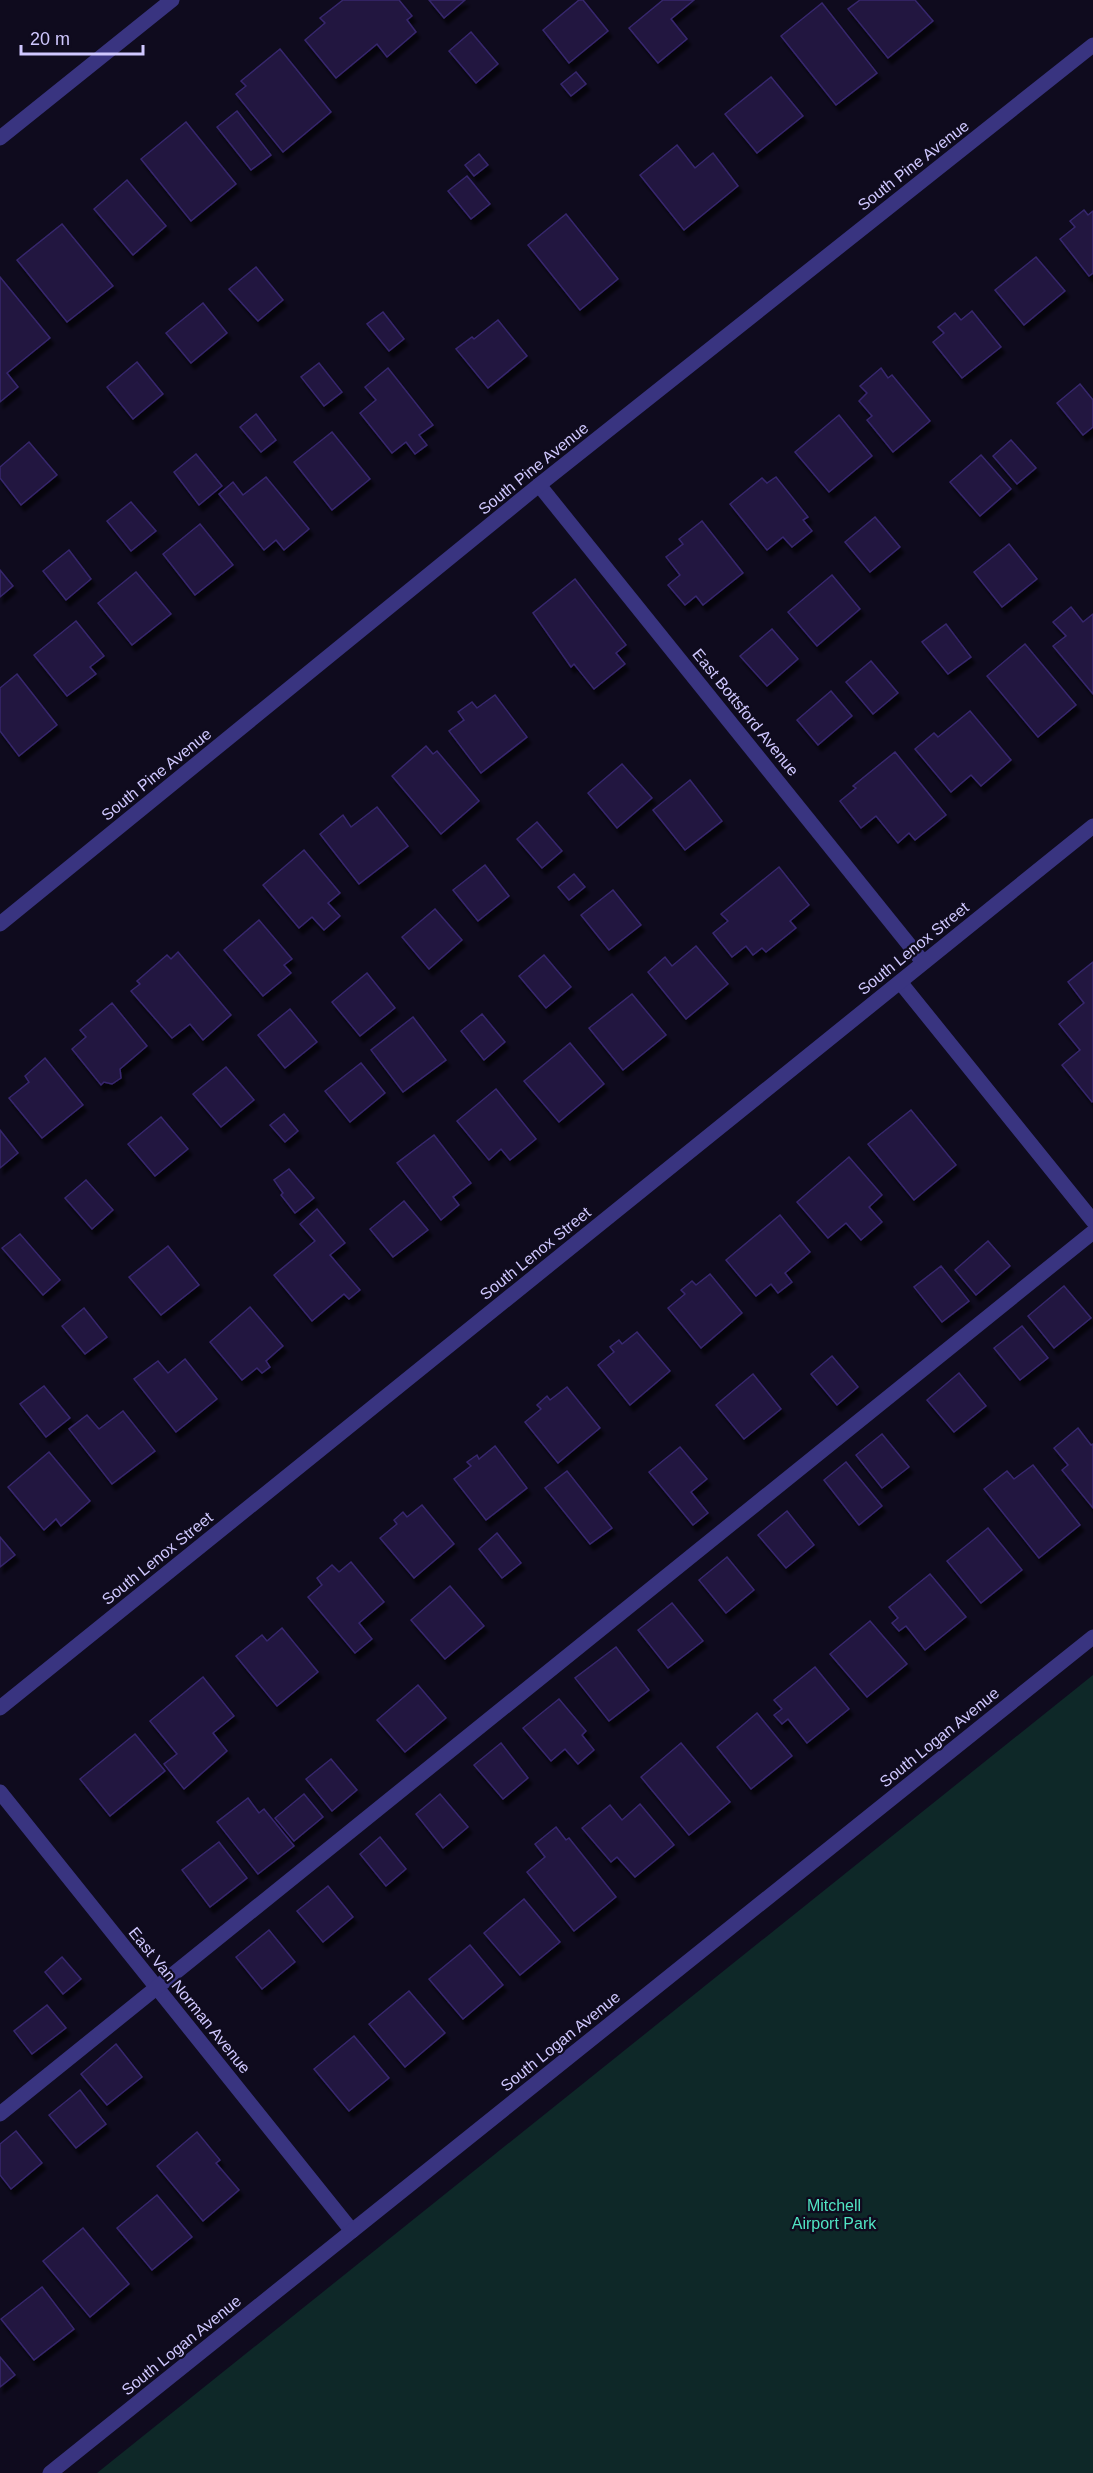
<svg xmlns="http://www.w3.org/2000/svg" width="1093" height="2473" font-family="Helvetica,sans-serif">
<style>
.green{fill:#0e2828}
.building{fill:#201640;stroke:#37276d;stroke-width:1.5;filter:url(#shadow)}
.lines{fill:none;stroke-linecap:round;stroke-linejoin:round}
.minor{stroke:#393480;stroke-width:15}
.labels{text-anchor:middle;stroke-width:4.5;stroke-linejoin:round;paint-order:stroke}
.street-label{font-size:16px;fill:#d0c8ff;stroke:#0f0b1e}
.park-label{font-size:16px;fill:#50e4c3;stroke:#0f0b1e}
</style>
<defs>
<filter id="shadow"><feDropShadow dx="3.5" dy="6" stdDeviation="1.5" flood-color="#0009"/></filter>
</defs>
<rect width="100%" height="100%" fill="#0f0b1e"/>
<polygon class="green" points="1093,1675 1093,2473 97,2473"/>
<g class="building">
<polygon points="343,0 399,0 412,16 407,20 416,32 387,57 377,44 336,78 305,40 325,23 320,18"/>
<polygon points="429,0 465,0 444,18"/>
<polygon points="579,0 583,0 608,31 569,63 543,30"/>
<polygon points="663,0 694,0 671,19 687,39 658,63 629,28"/>
<polygon points="860,0 915,0 933,21 888,58 848,9"/>
<polygon points="822,3 877,73 836,105 781,36"/>
<polygon points="471,32 498,64 476,83 449,51"/>
<polygon points="280,49 331,112 283,152 236,94 246,86 241,81"/>
<polygon points="576,72 586,84 571,96 561,84"/>
<polygon points="771,77 803,116 757,153 725,114"/>
<polygon points="237,111 271,155 251,170 217,127"/>
<polygon points="186,122 236,184 191,221 141,159"/>
<polygon points="677,145 695,168 713,153 738,186 684,230 640,175"/>
<polygon points="479,154 488,165 474,176 465,165"/>
<polygon points="467,176 490,204 471,219 448,191"/>
<polygon points="127,180 166,226 133,255 94,209"/>
<polygon points="1084,210 1088,215 1093,211 1093,273 1089,276 1060,239 1075,227 1070,221"/>
<polygon points="566,214 618,279 580,310 528,245"/>
<polygon points="62,224 113,286 67,322 17,260"/>
<polygon points="1036,257 1065,291 1024,325 995,290"/>
<polygon points="256,267 283,300 258,321 229,289"/>
<polygon points="0,277 50,338 7,373 18,387 0,402"/>
<polygon points="203,303 227,333 191,363 166,333"/>
<polygon points="972,311 1001,347 962,378 933,342 944,333 938,327 955,313 961,320"/>
<polygon points="383,312 404,339 389,351 367,324"/>
<polygon points="498,320 527,356 488,388 456,349 472,337 474,339"/>
<polygon points="137,362 163,394 133,419 107,387"/>
<polygon points="319,363 342,392 324,406 301,377"/>
<polygon points="388,368 433,425 419,435 427,445 415,454 406,442 392,453 360,413 376,400 365,387"/>
<polygon points="881,368 888,378 892,375 930,421 893,452 867,420 872,416 859,401 867,393 860,386"/>
<polygon points="1080,384 1093,400 1093,427 1083,435 1057,403"/>
<polygon points="256,414 276,440 261,452 240,427"/>
<polygon points="839,415 872,456 829,492 795,452"/>
<polygon points="332,432 370,479 332,510 294,462"/>
<polygon points="1011,440 1036,468 1017,484 993,456"/>
<polygon points="29,442 57,475 21,505 0,478 0,467"/>
<polygon points="196,454 222,486 199,505 174,472"/>
<polygon points="981,455 1011,489 980,516 950,482"/>
<polygon points="266,477 309,529 284,550 276,540 264,550 219,494 233,482 243,495"/>
<polygon points="776,477 808,517 803,520 812,531 792,547 783,537 767,550 730,504 762,478 767,483"/>
<polygon points="131,502 156,531 131,551 107,521"/>
<polygon points="875,517 900,547 870,572 845,542"/>
<polygon points="702,521 743,573 703,605 696,596 685,605 668,585 680,575 666,557 683,544 679,539"/>
<polygon points="200,524 233,565 195,595 163,554"/>
<polygon points="1009,544 1037,579 1002,607 974,572"/>
<polygon points="69,550 91,579 66,600 43,571"/>
<polygon points="0,570 13,586 0,597"/>
<polygon points="136,572 171,614 132,645 98,603"/>
<polygon points="832,575 860,609 817,646 788,612"/>
<polygon points="575,579 626,645 616,653 625,664 594,689 574,664 571,667 533,613"/>
<polygon points="1071,607 1083,622 1093,614 1093,694 1053,646 1066,636 1053,622"/>
<polygon points="76,621 104,656 90,667 96,674 67,696 34,655"/>
<polygon points="946,624 971,657 948,674 922,642"/>
<polygon points="772,629 798,659 767,686 740,656"/>
<polygon points="1025,644 1076,705 1038,737 987,676"/>
<polygon points="871,661 898,693 873,714 846,682"/>
<polygon points="17,674 57,725 19,756 0,731 0,688"/>
<polygon points="831,691 852,716 818,745 797,720"/>
<polygon points="495,695 527,737 481,773 449,731 464,720 458,712 472,702 477,708"/>
<polygon points="970,711 1011,760 981,786 971,775 951,792 915,749 934,733 938,737"/>
<polygon points="426,746 433,754 437,751 479,801 441,834 392,776"/>
<polygon points="895,752 946,815 915,840 909,833 898,843 876,816 861,828 840,801 856,788 853,786"/>
<polygon points="622,764 652,798 617,828 588,793"/>
<polygon points="690,780 722,821 685,850 653,810"/>
<polygon points="377,807 408,846 359,884 320,834 343,815 351,827"/>
<polygon points="537,822 562,851 542,868 517,839"/>
<polygon points="304,850 340,893 328,903 340,916 324,930 312,917 299,928 263,885"/>
<polygon points="485,865 509,896 478,921 453,890"/>
<polygon points="779,867 809,905 790,921 796,928 766,952 762,948 753,955 746,946 732,957 713,933 728,921 721,914"/>
<polygon points="574,874 585,887 569,900 558,887"/>
<polygon points="613,890 641,925 609,950 581,915"/>
<polygon points="435,909 462,940 429,969 402,937"/>
<polygon points="259,920 292,959 284,965 291,973 263,996 224,950"/>
<polygon points="696,946 728,984 686,1019 648,972 665,957 672,966"/>
<polygon points="178,952 231,1015 203,1040 190,1024 172,1038 131,991 140,984 137,981 167,955 171,959"/>
<polygon points="544,955 571,987 546,1008 519,976"/>
<polygon points="1093,962 1093,1101 1092,1102 1062,1065 1080,1050 1059,1024 1084,1003 1068,982"/>
<polygon points="367,973 395,1008 360,1036 332,1002"/>
<polygon points="632,994 666,1035 623,1070 589,1028"/>
<polygon points="112,1003 147,1046 120,1069 121,1078 112,1084 104,1082 101,1085 72,1049 86,1037 80,1030"/>
<polygon points="290,1009 317,1042 285,1068 258,1035"/>
<polygon points="482,1014 505,1042 484,1060 461,1031"/>
<polygon points="413,1017 446,1060 403,1092 371,1050"/>
<polygon points="570,1043 604,1084 559,1122 524,1081"/>
<polygon points="45,1058 83,1105 42,1138 9,1098 29,1082 25,1076"/>
<polygon points="361,1063 385,1093 350,1122 325,1091"/>
<polygon points="226,1067 254,1100 221,1127 193,1094"/>
<polygon points="496,1089 536,1139 510,1160 501,1149 489,1160 457,1121"/>
<polygon points="911,1110 956,1165 914,1200 868,1144"/>
<polygon points="284,1114 298,1131 285,1142 270,1125"/>
<polygon points="161,1117 188,1149 155,1176 128,1144"/>
<polygon points="0,1130 18,1153 0,1168"/>
<polygon points="434,1135 471,1183 453,1197 459,1205 441,1220 397,1163"/>
<polygon points="849,1157 882,1195 869,1207 882,1222 861,1240 846,1223 828,1238 797,1202"/>
<polygon points="289,1169 314,1198 295,1213 281,1195 283,1193 274,1180"/>
<polygon points="86,1180 113,1210 92,1229 65,1198"/>
<polygon points="404,1201 428,1230 393,1257 370,1229"/>
<polygon points="317,1209 345,1243 330,1255 360,1290 349,1299 344,1294 312,1321 274,1275 315,1241 300,1224"/>
<polygon points="780,1215 810,1252 785,1273 792,1282 778,1293 771,1284 756,1296 726,1260"/>
<polygon points="20,1234 60,1280 43,1295 2,1248"/>
<polygon points="988,1241 1010,1266 976,1295 955,1270"/>
<polygon points="168,1246 199,1285 161,1315 129,1277"/>
<polygon points="941,1266 969,1301 942,1322 914,1287"/>
<polygon points="710,1274 742,1313 701,1348 668,1308 685,1294 681,1290 692,1281 696,1285"/>
<polygon points="1064,1286 1091,1318 1054,1348 1028,1316"/>
<polygon points="250,1307 283,1346 266,1361 270,1367 262,1373 257,1368 242,1380 210,1342"/>
<polygon points="84,1308 107,1337 85,1354 62,1326"/>
<polygon points="1022,1326 1048,1358 1020,1380 994,1348"/>
<polygon points="637,1332 670,1371 630,1405 598,1365 614,1352 610,1347 619,1340 622,1344"/>
<polygon points="832,1356 858,1387 837,1405 811,1374"/>
<polygon points="185,1359 217,1399 176,1432 134,1379 158,1361 168,1373"/>
<polygon points="959,1373 986,1406 954,1432 927,1400"/>
<polygon points="753,1374 781,1409 744,1439 716,1405"/>
<polygon points="44,1386 70,1418 46,1437 20,1404"/>
<polygon points="567,1387 600,1428 558,1463 525,1422 541,1409 537,1405 547,1396 550,1400"/>
<polygon points="123,1411 155,1451 112,1484 69,1429 87,1415 99,1429"/>
<polygon points="1078,1428 1091,1445 1093,1444 1093,1508 1062,1470 1068,1465 1054,1448"/>
<polygon points="882,1434 909,1467 882,1488 856,1455"/>
<polygon points="495,1446 527,1488 486,1520 454,1479 471,1466 467,1462 477,1455 479,1459"/>
<polygon points="680,1447 707,1479 691,1492 708,1513 693,1525 649,1472"/>
<polygon points="49,1452 90,1501 61,1526 56,1519 44,1530 8,1487"/>
<polygon points="846,1462 882,1506 859,1525 824,1480"/>
<polygon points="1033,1465 1080,1525 1039,1558 984,1489 1007,1471 1014,1479"/>
<polygon points="567,1471 612,1528 590,1544 545,1488"/>
<polygon points="422,1505 454,1544 414,1578 380,1538 397,1524 394,1520 403,1512 407,1517"/>
<polygon points="787,1511 814,1545 786,1568 758,1535"/>
<polygon points="988,1528 1022,1570 981,1603 947,1561"/>
<polygon points="497,1533 521,1563 502,1578 479,1549"/>
<polygon points="0,1537 15,1555 0,1567"/>
<polygon points="727,1557 754,1590 726,1613 699,1580"/>
<polygon points="351,1562 384,1602 359,1623 372,1639 355,1653 308,1597 322,1585 317,1578 332,1565 339,1572"/>
<polygon points="930,1574 966,1617 925,1650 906,1626 899,1631 892,1623 898,1618 889,1607"/>
<polygon points="450,1586 484,1626 445,1659 411,1620"/>
<polygon points="672,1603 703,1641 668,1668 638,1630"/>
<polygon points="870,1621 907,1664 867,1697 830,1654"/>
<polygon points="282,1628 318,1672 277,1706 236,1656 262,1635 267,1641"/>
<polygon points="616,1647 649,1690 609,1721 575,1678"/>
<polygon points="815,1667 849,1709 807,1743 788,1719 782,1724 774,1715 782,1709 774,1700"/>
<polygon points="203,1677 234,1716 213,1733 227,1751 184,1789 164,1764 177,1754 150,1721"/>
<polygon points="418,1685 446,1718 405,1752 377,1720"/>
<polygon points="559,1699 586,1731 582,1735 594,1750 578,1764 565,1749 551,1761 523,1728"/>
<polygon points="757,1713 792,1756 751,1789 717,1747"/>
<polygon points="135,1734 165,1771 110,1816 80,1779"/>
<polygon points="501,1743 528,1778 503,1799 474,1765"/>
<polygon points="681,1743 730,1802 689,1835 641,1777"/>
<polygon points="331,1759 357,1790 332,1811 306,1779"/>
<polygon points="304,1794 323,1817 294,1841 275,1818"/>
<polygon points="440,1794 468,1827 443,1848 416,1814"/>
<polygon points="248,1798 259,1813 264,1809 294,1846 258,1874 217,1822"/>
<polygon points="640,1804 674,1845 635,1877 617,1857 611,1862 582,1828 610,1805 622,1820"/>
<polygon points="556,1827 566,1840 569,1838 616,1897 574,1931 527,1872 545,1857 535,1844"/>
<polygon points="380,1837 406,1869 386,1886 360,1854"/>
<polygon points="219,1842 247,1878 210,1907 182,1870"/>
<polygon points="328,1886 353,1917 323,1942 297,1911"/>
<polygon points="524,1899 560,1942 520,1975 484,1933"/>
<polygon points="269,1930 295,1962 262,1989 236,1957"/>
<polygon points="470,1945 503,1985 463,2019 429,1979"/>
<polygon points="62,1957 81,1979 63,1994 45,1972"/>
<polygon points="409,1991 445,2033 405,2067 369,2024"/>
<polygon points="47,2005 66,2028 32,2054 14,2031"/>
<polygon points="354,2036 389,2078 349,2111 314,2069"/>
<polygon points="116,2044 142,2077 107,2105 81,2074"/>
<polygon points="80,2090 106,2124 76,2148 49,2115"/>
<polygon points="16,2131 42,2163 11,2189 0,2175 0,2144"/>
<polygon points="197,2132 220,2160 216,2163 239,2190 203,2221 157,2166"/>
<polygon points="157,2195 192,2237 152,2270 117,2228"/>
<polygon points="83,2228 129,2284 90,2317 43,2261"/>
<polygon points="42,2287 74,2329 34,2360 1,2319"/>
<polygon points="0,2357 15,2375 0,2387"/>
</g>
<g class="lines">
<g class="minor">
<polyline points="0,138 172,0"/>
<polyline points="539,485 923,962"/>
<polyline points="0,924 539,485 1093,45"/>
<polyline points="900,982 1093,1221"/>
<polyline points="0,1708 1093,826"/>
<polyline points="0,1792 352,2231"/>
<polyline points="0,2114 1093,1232"/>
<polyline points="50,2473 1093,1637"/>
</g>
</g>
<g class="labels">
<g class="street-label">
<text transform="translate(913 165) rotate(-38)" y="6">South Pine Avenue</text>
<text transform="translate(533 468) rotate(-39)" y="6">South Pine Avenue</text>
<text transform="translate(746 712) rotate(51)" y="6">East Bottsford Avenue</text>
<text transform="translate(156 774) rotate(-39)" y="6">South Pine Avenue</text>
<text transform="translate(913 948) rotate(-39)" y="6">South Lenox Street</text>
<text transform="translate(535 1253) rotate(-39)" y="6">South Lenox Street</text>
<text transform="translate(157 1558) rotate(-39)" y="6">South Lenox Street</text>
<text transform="translate(939 1737) rotate(-39)" y="6">South Logan Avenue</text>
<text transform="translate(190 2000) rotate(51)" y="6">East Van Norman Avenue</text>
<text transform="translate(560 2041) rotate(-39)" y="6">South Logan Avenue</text>
<text transform="translate(181 2345) rotate(-39)" y="6">South Logan Avenue</text>
</g>
<g class="park-label">
<text x="834" y="2211">Mitchell<tspan x="834" dy="18">Airport Park</tspan></text>
</g>
</g>
<path d="M21 45v9h122v-9" fill="none" stroke="#d0c8ff" stroke-width="3"/>
<text x="30" y="45" font-size="18" fill="#d0c8ff" stroke="#0f0b1e" stroke-width="4.5" paint-order="stroke">20 m</text>
</svg>
